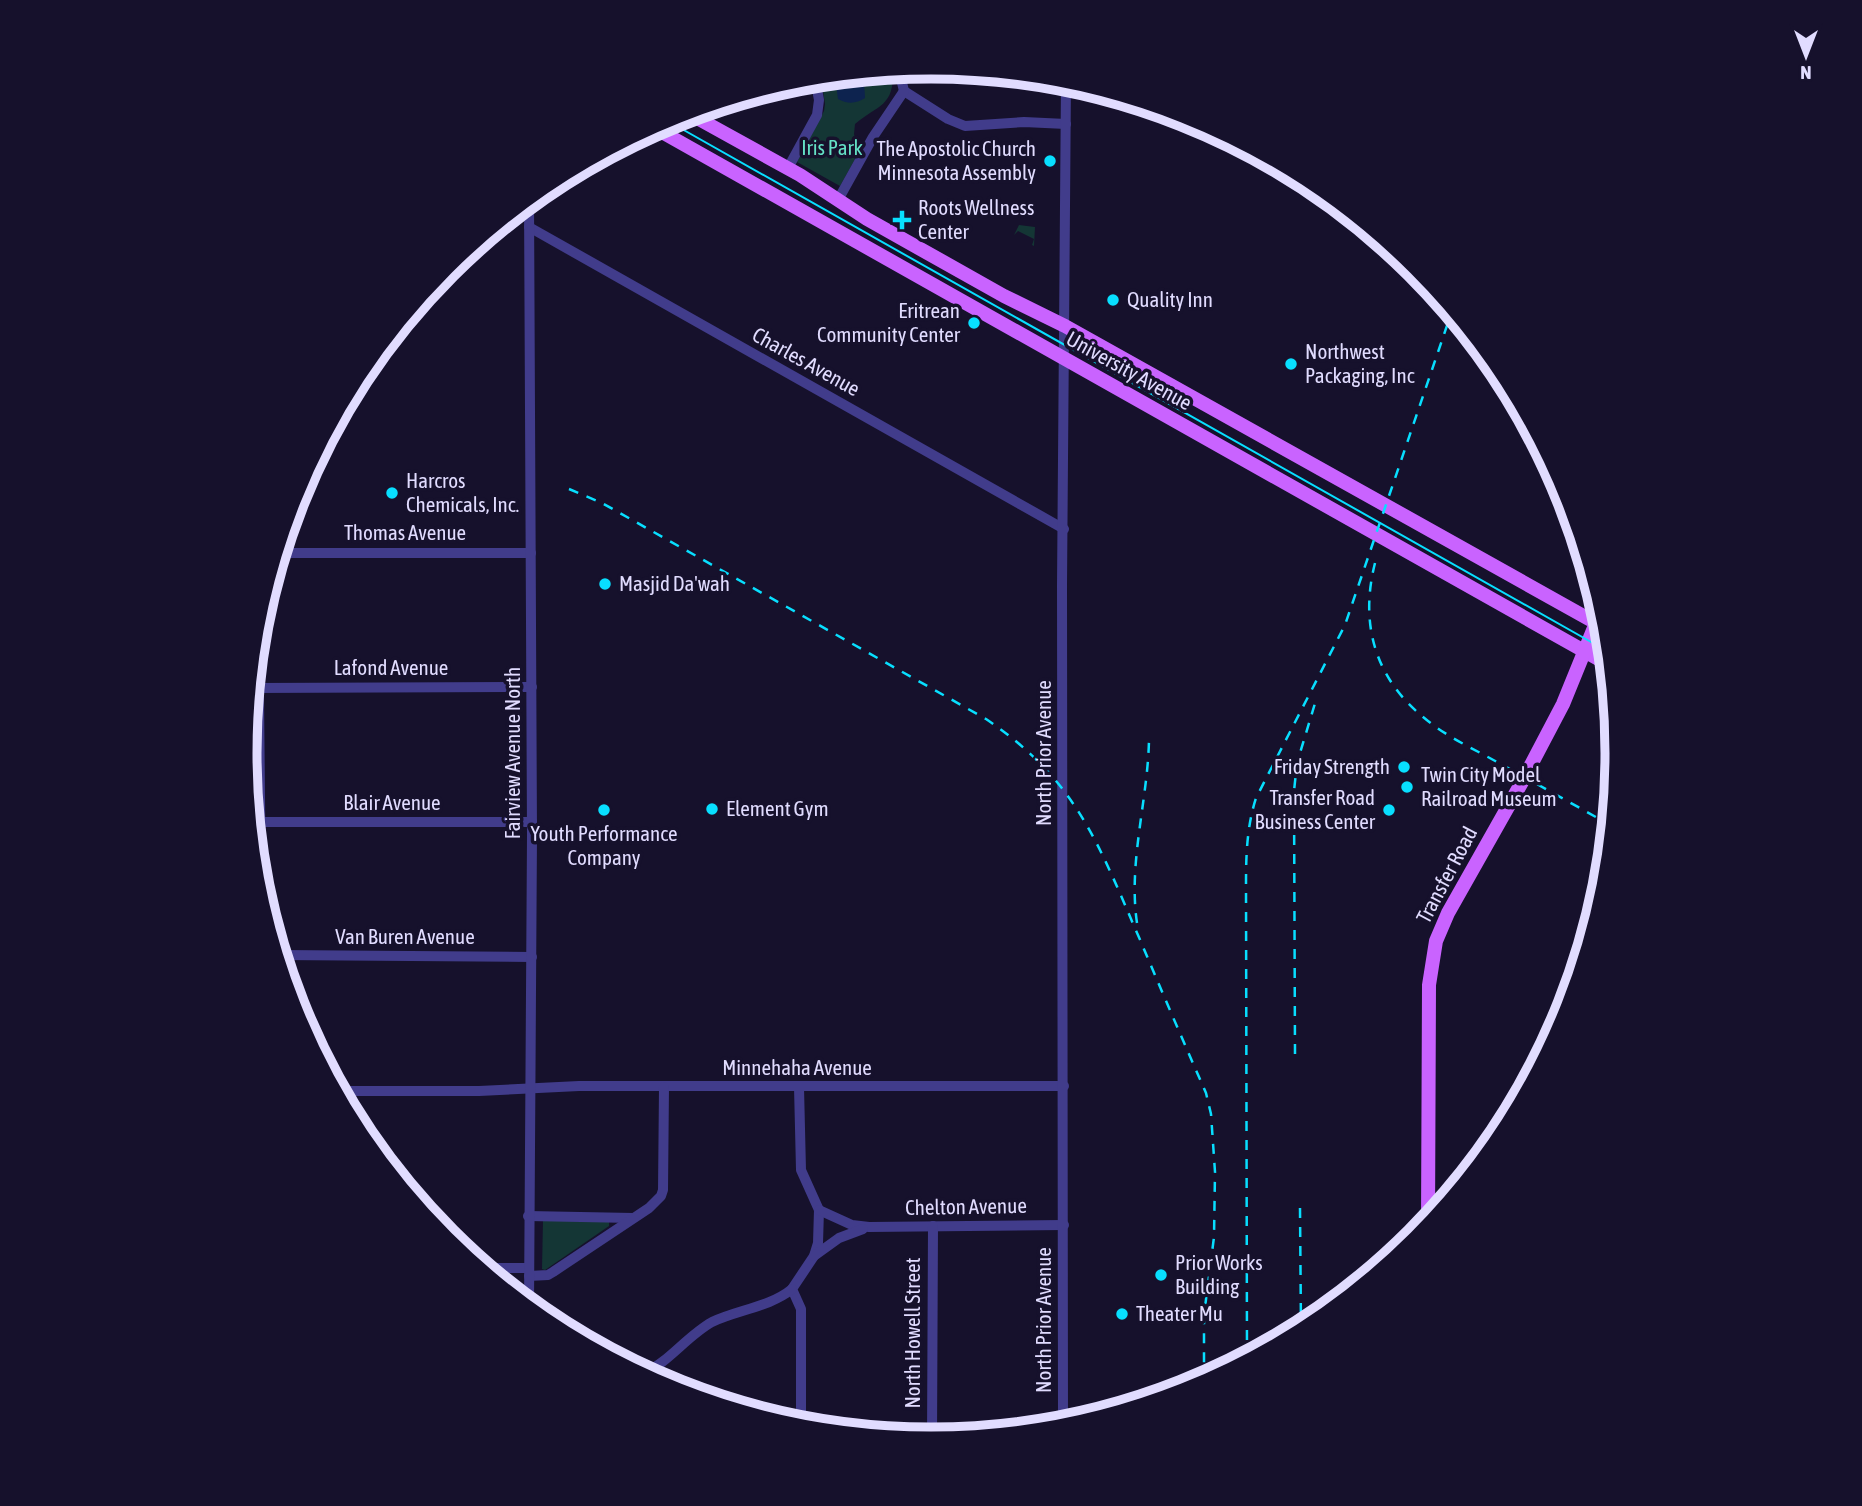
<svg xmlns="http://www.w3.org/2000/svg" width="1862" height="1506" font-family="'Asap Condensed',sans-serif">
<style>
.green{fill:#143635}
.water{fill:#0d234f}
.lines{fill:none;stroke-linecap:round;stroke-linejoin:round}
.minor{stroke:#413c8b;stroke-width:10}
.major{stroke:#c963ff;stroke-width:14}
.tram{stroke:#08dfff;stroke-width:2}
.rail{stroke:#08dfff;stroke-width:2.5;stroke-dasharray:10 9;stroke-linecap:butt}
.poi-dot{fill:#08dfff;stroke:#16112c;stroke-width:2.5}
.labels{text-anchor:middle;stroke-width:7;stroke-linejoin:round;paint-order:stroke}
.park-label{font-size:21px;fill:#65e1c6;stroke:#16112c}
.poi-label{font-size:21px;fill:#e1dcff;stroke:#16112c;text-anchor:start}
.street-label{font-size:21px;fill:#e1dcff;stroke:#16112c}
.rim{fill:none;stroke:#e1dcff;stroke-width:9}
</style>
<rect width="100%" height="100%" fill="#16112c"/>
<g class="green">
<path d="M893,70c1,37 -14,34 -38,54l-1,10 5,18 -19,34 -43,-24 27,-51 1,-7 -4,-27z"/>
<polygon points="1019,225 1035,227 1034,246 1032,245 1034,239 1018,231 1014,235"/>
<polygon points="543,1220 609,1222 609,1226 545,1270 542,1269"/>
</g>
<path class="water" d="M867,73l-3,8 1,17c-9,6 -18,6 -27,1l-3,-23z"/>
<g class="lines">
<g class="minor">
<polyline points="899,70 904,91"/>
<polyline points="904,91 948,119 965,126 1024,122 1066,124"/>
<polyline points="788,168 817,115 819,100 815,78"/>
<polyline points="838,200 873,137 904,91"/>
<polyline points="529,227 1064,529"/>
<polyline points="278,553 531,553"/>
<polyline points="1596,623 1600,605"/>
<polyline points="251,688 532,687"/>
<polyline points="251,822 532,822"/>
<polyline points="1604,837 1609,840"/>
<polyline points="261,898 259,696 261,608"/>
<polyline points="278,955 532,957"/>
<polyline points="799,1087 801,1170 819,1210 818,1243 814,1256 792,1289 801,1309 801,1427"/>
<polyline points="337,1091 479,1091 579,1086 1064,1086"/>
<polyline points="819,1210 852,1225 869,1227 1064,1225"/>
<polyline points="528,1216 633,1218"/>
<polyline points="814,1256 839,1238 863,1229"/>
<polyline points="482,1268 528,1268"/>
<polyline points="529,1276 548,1275 553,1272 649,1208 661,1196 663,1190 664,1087"/>
<polyline points="529,1307 532,835 529,199"/>
<path d="M643,1374c26,-12 44,-38 69,-52 25,-12 58,-15 80,-33"/>
<polyline points="1063,1427 1062,585 1066,80"/>
<polyline points="932,1439 933,1226"/>
</g>
<g class="major">
<polyline points="688,113 800,175 867,219 1004,296 1065,326 1605,628"/>
<polyline points="653,127 1609,665"/>
<polyline points="1428,1224 1429,985 1436,941 1448,913 1522,782 1563,704 1596,623"/>
</g>
<polyline class="tram" points="666,120 1607,651"/>
<g class="rail">
<path d="M569,489l33,14 384,216c92,62 113,127 155,223 21,50 43,101 65,151l5,21 4,58 -1,65 -10,78v54"/>
<path d="M1375,563c-16,63 1,118 53,158 21,17 46,28 69,41 38,21 76,42 113,63"/>
<path d="M1137,923c-9,-61 11,-123 12,-184"/>
<polyline points="1295,1054 1294,791 1297,763 1316,700"/>
<polyline points="1300,1208 1301,1330"/>
<path d="M1247,1359l-1,-475c0,-30 1,-58 10,-86l89,-173 107,-314"/>
</g>
</g>
<g class="poi-dot">
<circle cx="1050" cy="161" r="7"/>
<path d="M898.5 209.5h7v7h7v7h-7v7h-7v-7h-7v-7h7z"/>
<circle cx="1113" cy="300" r="7"/>
<circle cx="974" cy="323" r="7"/>
<circle cx="1291" cy="364" r="7"/>
<circle cx="392" cy="493" r="7"/>
<circle cx="605" cy="584" r="7"/>
<circle cx="1404" cy="767" r="7"/>
<circle cx="1407" cy="787" r="7"/>
<circle cx="712" cy="809" r="7"/>
<circle cx="604" cy="810" r="7"/>
<circle cx="1389" cy="810" r="7"/>
<circle cx="1161" cy="1275" r="7"/>
<circle cx="1122" cy="1314" r="7"/>
</g>
<g class="labels">
<g class="park-label">
<text x="832" y="155">Iris Park</text>
</g>
<g class="poi-label">
<text x="1036" y="156" text-anchor="end">The Apostolic Church<tspan x="1036" dy="24">Minnesota Assembly</tspan></text>
<text x="918" y="215">Roots Wellness<tspan x="918" dy="24">Center</tspan></text>
<text x="1127" y="307">Quality Inn</text>
<text x="960" y="318" text-anchor="end">Eritrean<tspan x="960" dy="24">Community Center</tspan></text>
<text x="1305" y="359">Northwest<tspan x="1305" dy="24">Packaging, Inc</tspan></text>
<text x="406" y="488">Harcros<tspan x="406" dy="24">Chemicals, Inc.</tspan></text>
<text x="619" y="591">Masjid Da'wah</text>
<text x="1390" y="774" text-anchor="end">Friday Strength</text>
<text x="1421" y="782">Twin City Model<tspan x="1421" dy="24">Railroad Museum</tspan></text>
<text x="1375" y="805" text-anchor="end">Transfer Road<tspan x="1375" dy="24">Business Center</tspan></text>
<text x="726" y="816">Element Gym</text>
<text x="604" y="841" text-anchor="middle">Youth Performance<tspan x="604" dy="24">Company</tspan></text>
<text x="1175" y="1270">Prior Works<tspan x="1175" dy="24">Building</tspan></text>
<text x="1136" y="1321">Theater Mu</text>
</g>
<g class="street-label">
<text transform="translate(806 362) rotate(29)" y="7">Charles Avenue</text>
<text transform="translate(1129 371) rotate(29)" y="7">University Avenue</text>
<text x="405" y="540">Thomas Avenue</text>
<text x="391" y="675">Lafond Avenue</text>
<text transform="translate(513 753) rotate(-90)" y="7">Fairview Avenue North</text>
<text transform="translate(1044 753) rotate(-90)" y="7">North Prior Avenue</text>
<text x="392" y="810">Blair Avenue</text>
<text transform="translate(1447 875) rotate(-62)" y="7">Transfer Road</text>
<text x="405" y="944">Van Buren Avenue</text>
<text x="797" y="1075">Minnehaha Avenue</text>
<text transform="translate(966 1207) rotate(-1)" y="7">Chelton Avenue</text>
<text transform="translate(1044 1320) rotate(-90)" y="7">North Prior Avenue</text>
<text transform="translate(913 1333) rotate(-90)" y="7">North Howell Street</text>
</g>
</g>
<path d="M0 0H1862V1506H0ZM257 753a674 674 0 1 1 1348 0a674 674 0 1 1-1348 0Z" fill="#16112c" fill-rule="evenodd"/>
<path class="rim" d="M257 753a674 674 0 1 1 1348 0a674 674 0 1 1-1348 0Z"/>
<g transform="translate(1806 56) rotate(180)" stroke="#16112c" stroke-width="5" paint-order="stroke">
<path d="M0-5L12 26L0 18L-12 26Z" fill="#e1dcff"/>
<text y="-10" font-size="19" font-weight="bold" text-anchor="middle" fill="#e1dcff">N</text>
</g>
</svg>
